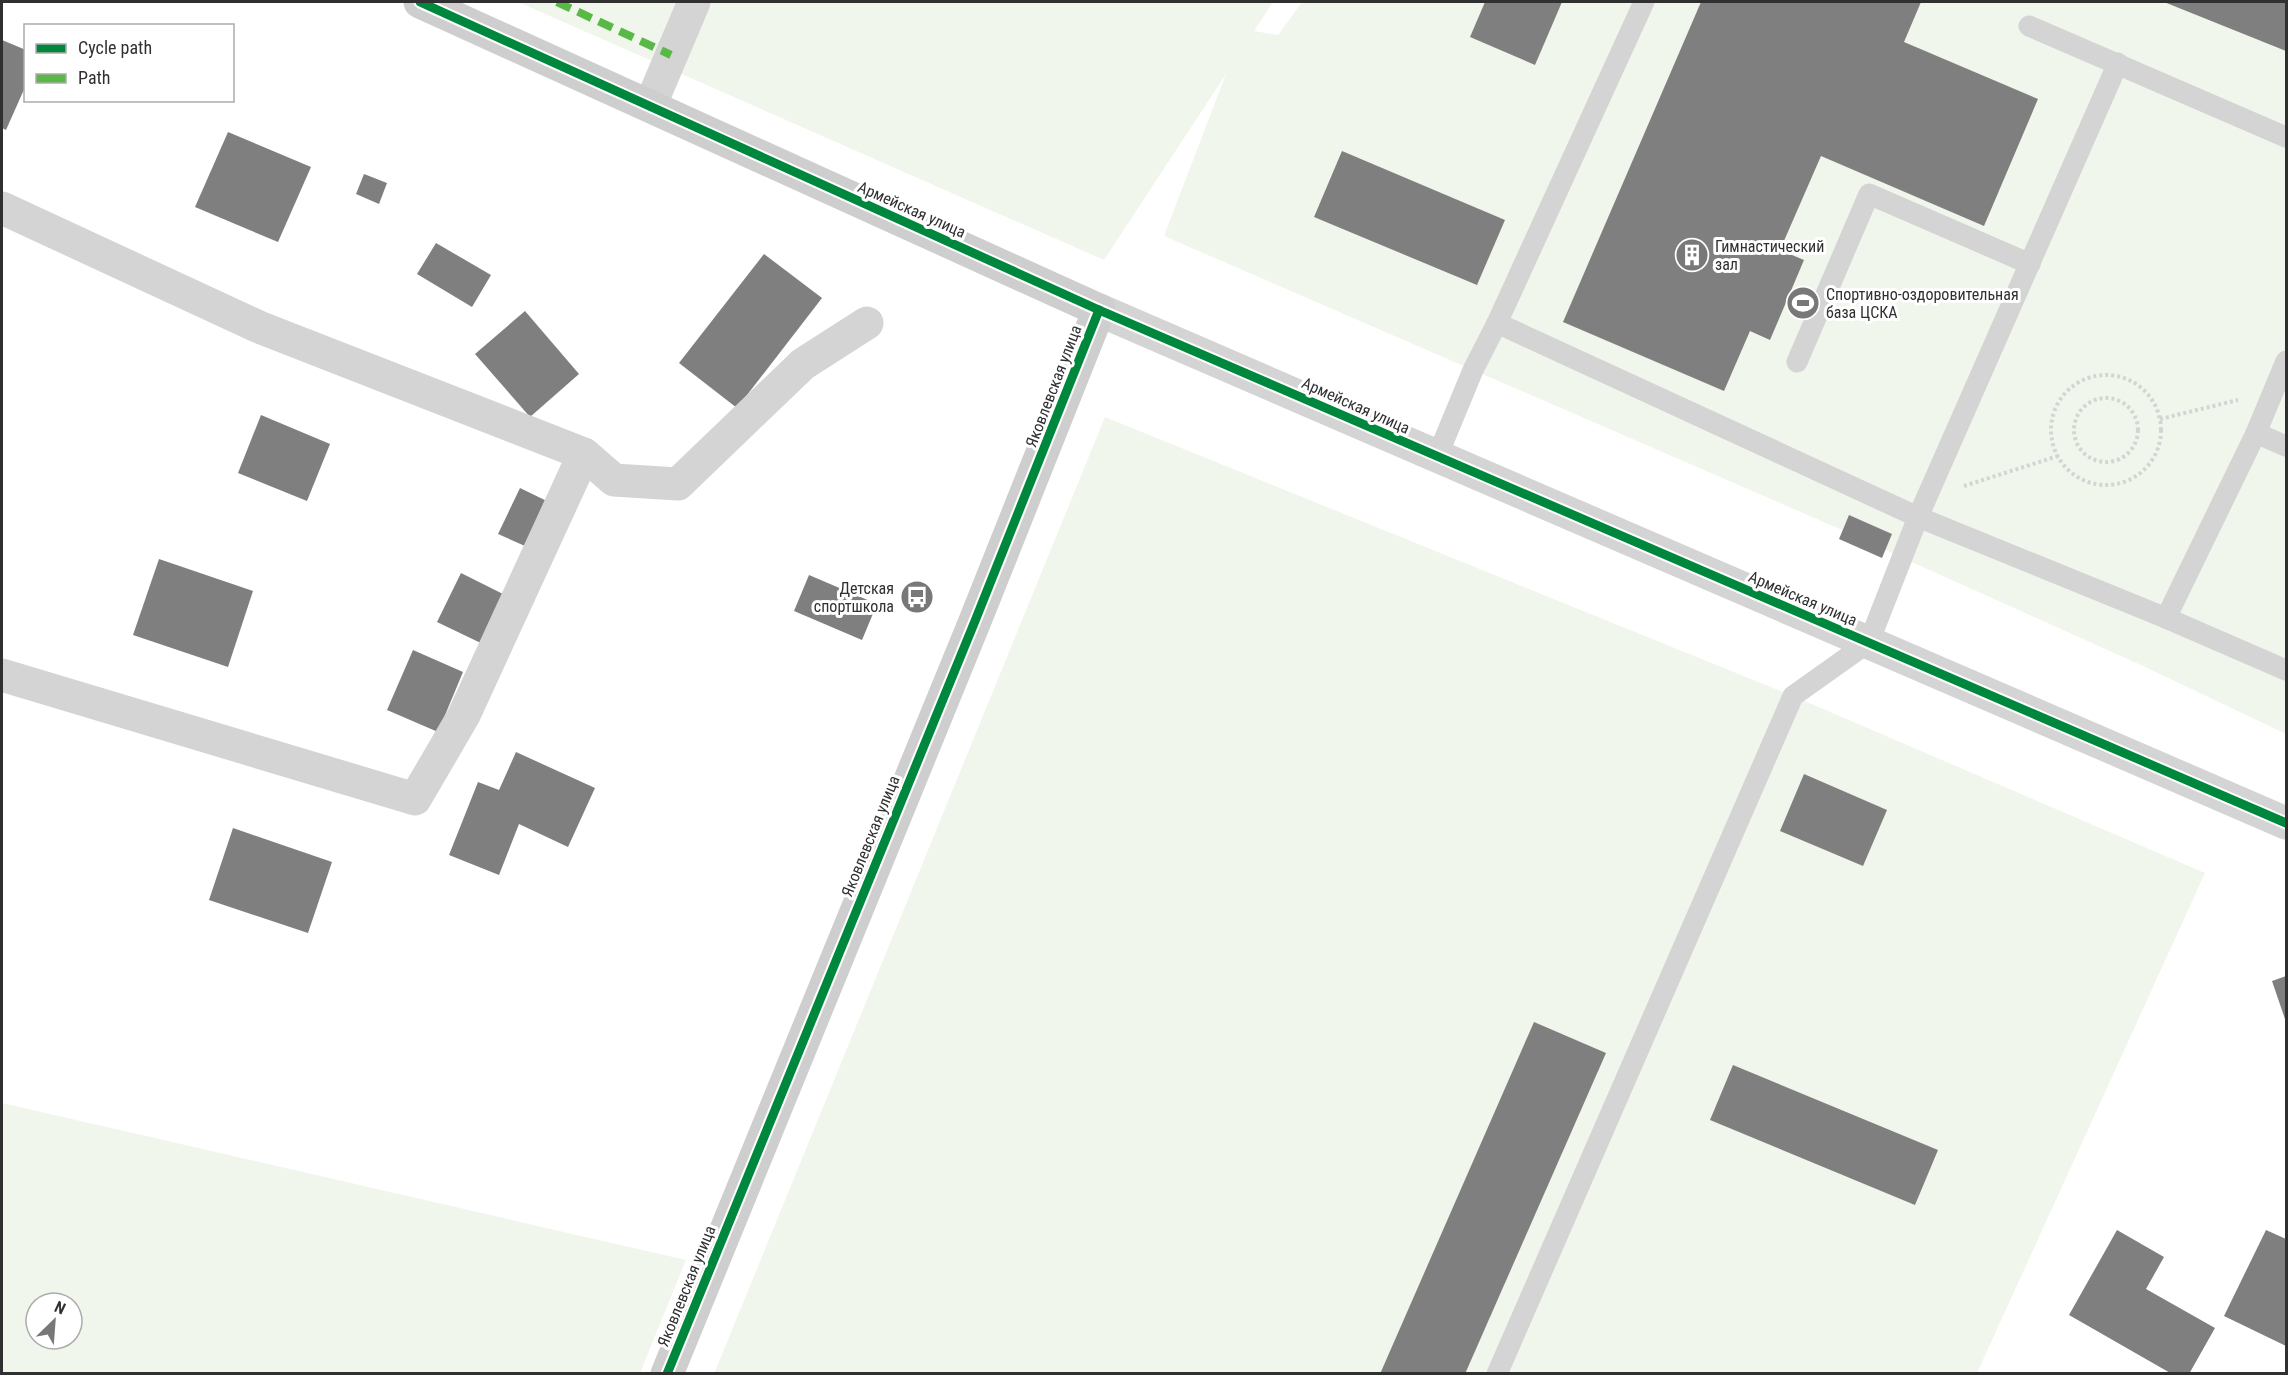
<svg xmlns="http://www.w3.org/2000/svg" width="2288" height="1375" font-family="'Roboto Condensed',sans-serif">
<style>
.green{fill:#f1f6ec;fill-rule:evenodd}
.building{fill:#7f7f7f}
.lines{fill:none;stroke-linecap:round;stroke-linejoin:round}
.path{stroke:#d4d4d4;stroke-width:4;stroke-dasharray:3 3;stroke-linecap:butt}
.lane{stroke:#d4d4d4;stroke-width:21}
.street{stroke:#d4d4d4;stroke-width:33}
.secondary{stroke:#cecece;stroke-width:33}
.quiet{stroke:#58b947;stroke-width:8;stroke-dasharray:15 8;stroke-linecap:butt}
.cycleway-casing{stroke:#fff;stroke-width:13}
.cycleway{stroke:#00873e;stroke-width:9}
.labels{text-anchor:middle;stroke-width:6;stroke-linejoin:round;paint-order:stroke}
.street-label{font-size:16px;fill:#303030;stroke:#fff}
.poi-label{font-size:16px;fill:#303030;stroke:#fff;text-anchor:start}
</style>
<rect width="100%" height="100%" fill="#fff"/>
<g class="green">
<polygon points="518,2 1273,2 1254,31 1278,35 1302,2 2286,2 2286,734 2143,666 1885,550 1892,534 1849,516 1842,530 1164,236 1226,74 1104,260"/>
<polygon points="1105,417 1793,696 2205,873 1977,1373 714,1374"/>
<path d="M2,1103l684,157 -46,113h-638zM36,1303h36v36h-36z"/>
</g>
<g class="building">
<polygon points="1485,2 1562,2 1535,65 1470,37"/>
<polygon points="1701,2 1921,2 1904,42 2038,99 1984,226 1821,156 1780,250 1804,260 1770,340 1750,331 1724,391 1563,322"/>
<polygon points="2164,2 2286,2 2286,51"/>
<polygon points="2,40 26,50 26,85 6,130 2,128"/>
<polygon points="228,132 311,167 278,242 195,207"/>
<polygon points="1342,151 1505,220 1477,285 1314,217"/>
<polygon points="364,174 387,183 379,204 356,194"/>
<polygon points="436,243 491,275 472,307 417,274"/>
<polygon points="764,254 822,298 737,408 679,363"/>
<polygon points="525,311 579,374 530,417 475,354"/>
<polygon points="261,415 330,444 307,501 238,473"/>
<polygon points="520,488 555,505 534,550 498,534"/>
<polygon points="1849,515 1892,534 1882,558 1839,539"/>
<polygon points="159,559 253,591 228,667 133,635"/>
<polygon points="461,573 511,598 487,646 437,622"/>
<polygon points="809,575 877,604 862,640 794,611"/>
<polygon points="413,650 463,672 438,732 387,710"/>
<polygon points="516,752 595,788 568,847 519,824 499,875 449,855 478,782 499,790"/>
<polygon points="1804,774 1887,810 1863,866 1780,831"/>
<polygon points="233,828 332,862 308,933 209,900"/>
<polygon points="2286,976 2286,1022 2272,981"/>
<polygon points="1534,1022 1606,1053 1465,1374 1380,1374"/>
<polygon points="1733,1065 1938,1150 1915,1205 1710,1120"/>
<polygon points="2117,1230 2164,1257 2146,1289 2215,1328 2189,1374 2172,1374 2069,1315"/>
<polygon points="2266,1230 2286,1239 2286,1346 2224,1316"/>
</g>
<g class="lines">
<g class="path">
<circle cx="2106" cy="430" r="55"/>
<circle cx="2106" cy="430" r="32"/>
<polyline points="2160,419 2238,400"/>
<polyline points="1964,486 2058,456"/>
</g>
<g class="lane">
<polyline points="2029,26 2286,137"/>
<polyline points="1497,323 1918,517 2166,618 2286,670"/>
<polyline points="1797,362 1869,194 2030,264"/>
<polyline points="2256,433 2286,446"/>
<polyline points="1437,457 1473,370 1497,323 1644,2"/>
<polyline points="2166,618 2256,433 2286,361"/>
<polyline points="1497,1374 1793,696 1869,642 1918,517 2118,63"/>
</g>
<g class="street">
<polyline points="650,106 694,2"/>
<polyline points="2,208 259,327 584,454 614,480 678,484 803,364 867,323"/>
<polyline points="1099,310 2286,823"/>
<polyline points="2,675 415,799 464,715 584,454"/>
</g>
<polyline class="secondary" points="420,2 1099,310 975,621 667,1374"/>
<polyline class="quiet" points="557,2 671,55"/>
<defs>
<g id="cycleway">
<polyline points="420,2 1099,310 2286,823"/>
<polyline points="667,1374 975,621 1099,310"/>
</g>
</defs>
<use href="#cycleway" class="cycleway-casing"/>
<use href="#cycleway" class="cycleway"/>
</g>
<defs>
<symbol id="building-disc" viewBox="-11 -11 22 22"><circle r="9.5" fill="#787878" stroke="#fff"/><path d="M-4-6H4V6H1V3H-1V6H-4ZM-2.5-4.3h1.7v1.8h-1.7ZM.8-4.3h1.7v1.8H.8ZM-2.5-1h1.7V.8h-1.7ZM.8-1h1.7V.8H.8Z" fill="#fff"/></symbol>
<symbol id="stadium-disc" viewBox="-11 -11 22 22"><circle r="9.5" fill="#787878" stroke="#fff"/><path d="M0-5a6.5 5 0 1 0 0 10a6.5 5 0 1 0 0-10ZM-3.5-1.8h7v3.6h-7Z" fill="#fff"/></symbol>
<symbol id="bus-disc" viewBox="-11 -11 22 22"><circle r="9.5" fill="#787878" stroke="#fff"/><path d="M-5-6H5V4H4V6H2V4H-2V6H-4V4H-5ZM-3.5-4V0h7V-4ZM-3.5 1.2v1.5H-2V1.2ZM2 1.2v1.5H3.5V1.2Z" fill="#fff"/></symbol>
</defs>
<g fill-rule="evenodd">
<use href="#building-disc" x="1673" y="236" width="38" height="38"/>
<use href="#stadium-disc" x="1784" y="284" width="38" height="38"/>
<use href="#bus-disc" x="898" y="578" width="38" height="38"/>
</g>
<g class="labels">
<g class="street-label">
<text transform="translate(912 209) rotate(24)" y="6">Армейская улица</text>
<text transform="translate(1053 386) rotate(-69)" y="6">Яковлевская улица</text>
<text transform="translate(1356 405) rotate(24)" y="6">Армейская улица</text>
<text transform="translate(1803 598) rotate(23)" y="6">Армейская улица</text>
<text transform="translate(870 836) rotate(-68)" y="6">Яковлевская улица</text>
<text transform="translate(686 1286) rotate(-68)" y="6">Яковлевская улица</text>
</g>
<g class="poi-label">
<text x="1715" y="252">Гимнастический<tspan x="1715" dy="18">зал</tspan></text>
<text x="1826" y="300">Спортивно-оздоровительная<tspan x="1826" dy="18">база ЦСКА</tspan></text>
<text x="894" y="594" text-anchor="end">Детская<tspan x="894" dy="18">спортшкола</tspan></text>
</g>
</g>
<rect width="2288" height="1375" fill="none" stroke="#303030" stroke-width="6"/>
<rect x="24" y="24" width="210" height="78" fill="#ffffff" stroke="#acacac" stroke-width="1.5"/>
<rect x="36" y="44" width="30" height="9" fill="#00873e" stroke="#acacac" stroke-width="1.5"/>
<text x="78" y="54" font-size="18" fill="#303030">Cycle path</text>
<rect x="36" y="74" width="30" height="9" fill="#58b947" stroke="#acacac" stroke-width="1.5"/>
<text x="78" y="84" font-size="18" fill="#303030">Path</text>
<g transform="translate(54 1321) rotate(25)"><circle r="28" fill="#ffffff" stroke="#acacac" stroke-width="1.5"/>
<path d="M0-4.5L10 22L0 15L-10 22Z" fill="#787878"/>
<text y="-9" font-size="16" font-weight="bold" text-anchor="middle" fill="#303030">N</text>
</g>
</svg>
